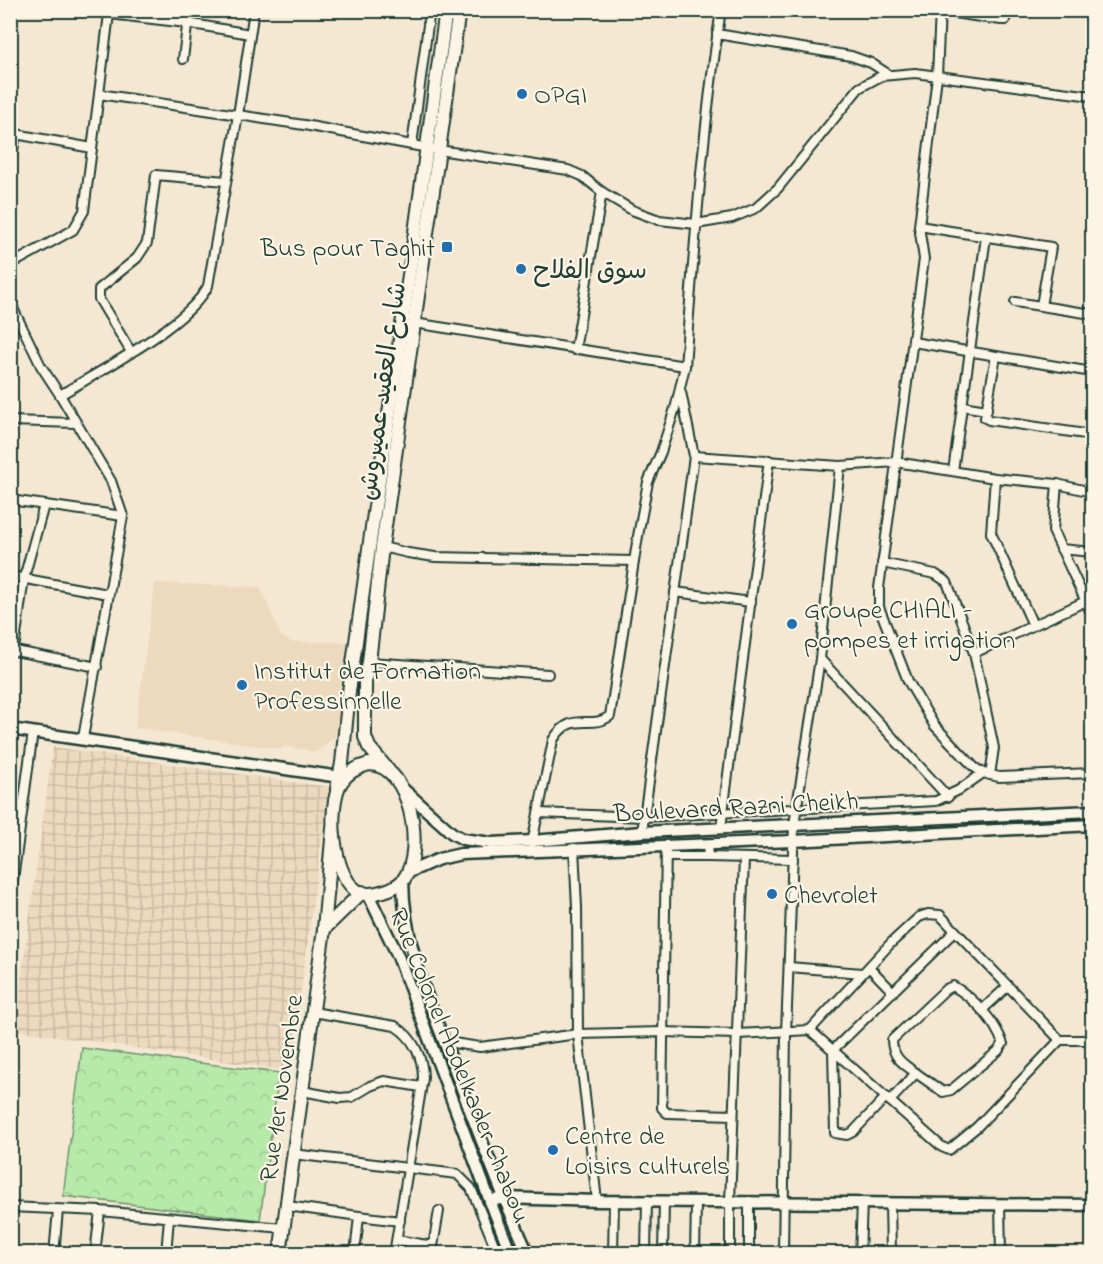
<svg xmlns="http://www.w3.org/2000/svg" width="1103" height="1264" font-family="'Indie Flower','Playpen Sans Arabic',sans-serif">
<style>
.built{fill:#edd9be}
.industrial{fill:url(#industrial-grid)}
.park{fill:url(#park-crowns);stroke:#6b936e;stroke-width:1.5}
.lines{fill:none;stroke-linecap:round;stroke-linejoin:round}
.street-casing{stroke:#1f3d34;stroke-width:12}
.secondary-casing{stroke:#1f3d34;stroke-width:15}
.primary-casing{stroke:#1f3d34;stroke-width:16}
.street{stroke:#fcf5e5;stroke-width:8}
.secondary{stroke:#fcf5e5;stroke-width:10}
.primary{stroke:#fcf5e5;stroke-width:12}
.poi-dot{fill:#1f6fb2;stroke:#fcf5e5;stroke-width:2}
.labels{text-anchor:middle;stroke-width:4.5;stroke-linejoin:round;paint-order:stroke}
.poi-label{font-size:26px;fill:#1f3d34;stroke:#fcf5e5;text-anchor:start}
.street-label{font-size:26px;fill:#1f3d34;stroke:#fcf5e5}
</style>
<defs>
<pattern id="industrial-grid" width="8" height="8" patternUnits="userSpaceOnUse" patternTransform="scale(1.5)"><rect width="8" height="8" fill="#edd9be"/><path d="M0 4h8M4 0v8" fill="none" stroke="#cbbba4"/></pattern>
<pattern id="park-crowns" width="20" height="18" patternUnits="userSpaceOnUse" patternTransform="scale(1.5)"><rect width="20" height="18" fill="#b7e9a9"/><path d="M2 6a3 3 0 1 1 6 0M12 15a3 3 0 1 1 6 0" fill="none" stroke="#9dc992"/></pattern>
</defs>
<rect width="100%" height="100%" fill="#f5e8d3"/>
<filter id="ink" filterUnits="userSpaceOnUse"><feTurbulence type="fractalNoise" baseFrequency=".0167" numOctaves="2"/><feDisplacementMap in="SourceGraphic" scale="12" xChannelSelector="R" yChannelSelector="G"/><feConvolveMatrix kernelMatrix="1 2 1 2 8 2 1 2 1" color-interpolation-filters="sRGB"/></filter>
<g filter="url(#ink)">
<polygon class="built" points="155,583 260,587 281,636 291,642 348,642 336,736 316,752 284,746 280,749 135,728"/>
<polygon class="industrial" points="53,747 329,787 290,1071 14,1030"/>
<polygon class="park" points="82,1048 279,1073 260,1220 63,1196"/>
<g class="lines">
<defs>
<g id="street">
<polyline points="92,10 109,14 99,94"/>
<polyline points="110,10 109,14 187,23 250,34"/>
<polyline points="940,10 937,76 919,226 924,259 879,588 879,607 908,681 934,725 974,767 983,773 999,777 1092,773"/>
<polyline points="940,11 1001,20 1005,20 1007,10"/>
<polyline points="717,34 851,56 871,63 888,74"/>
<polyline points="183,59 189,10"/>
<polyline points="10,133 92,148"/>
<polyline points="412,145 430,10"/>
<polyline points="10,165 16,134"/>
<polyline points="919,226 1051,247 1041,306"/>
<polyline points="10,265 73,230 84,211 99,94 304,125 439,150 568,170 582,176 602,192 632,210 659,220 696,224 732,218 756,208 778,188 859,88 881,76 915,73 1092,96"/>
<polyline points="10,302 41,366 60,395 111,481 123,516 83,738"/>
<polyline points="1015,302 1092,314"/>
<path d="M414,323l271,43c9,-118 18,-238 36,-356"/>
<polyline points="913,342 1092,372"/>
<polyline points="575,350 602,192"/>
<polyline points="131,352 99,299 99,289 137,258 147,243 156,175 226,181"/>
<polyline points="996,356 985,418 989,420 1092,435"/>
<polyline points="681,392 694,456 840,466 896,462 995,478 1057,484 1092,492"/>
<path d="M60,395c40,-24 128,-70 148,-109l30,-171 16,-105"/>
<polyline points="962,406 987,410"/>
<polyline points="10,421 76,423"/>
<polyline points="953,471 986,237"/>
<polyline points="995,478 991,533 1033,625"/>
<polyline points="1057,484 1053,531 1092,615"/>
<polyline points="10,500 123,516"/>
<polyline points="382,547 408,553 435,557 634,561"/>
<polyline points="1061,549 1092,552"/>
<polyline points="882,563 935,574 947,582 974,653 1086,601"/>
<polyline points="10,576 108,594"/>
<polyline points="675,592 751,602"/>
<polyline points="10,650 97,667"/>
<polyline points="14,650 24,578 44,505"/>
<polyline points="974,653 994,748 990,775"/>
<polyline points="820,659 948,797"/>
<polyline points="369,662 548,674"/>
<polyline points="538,813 644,817 936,801 959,790 983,773"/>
<polyline points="721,828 769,460"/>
<polyline points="642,832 694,456"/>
<path d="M532,843l21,-103c19,-31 37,-9 57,-24l28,-180 10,-54 13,-30 15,-47 9,-39"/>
<polyline points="707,844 708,857 793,859"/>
<polyline points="666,845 662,1108 667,1113 733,1115"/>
<polyline points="574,848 577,907 578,1034 597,1201"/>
<polyline points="666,857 708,857"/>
<polyline points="10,902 33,732"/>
<polyline points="789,967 862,973"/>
<polyline points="869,967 893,992"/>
<polyline points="982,1010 1008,986"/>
<path d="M313,1012l82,14c18,11 28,31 28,52l-29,176"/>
<polyline points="810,1030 942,1147 949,1150 977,1127 1060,1040"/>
<polyline points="446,1047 453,1043 480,1047 578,1034 662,1032 737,1034 810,1030 891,943 919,917 928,914 940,915 1060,1040 1092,1040"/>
<polyline points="302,1091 340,1098 352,1097 370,1086 384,1081 421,1087"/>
<polyline points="886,1097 853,1132 847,1135 835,1133 833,1050 955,931"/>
<path d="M890,1101l26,-28 27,19 8,-2 47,-39 5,-7c-8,-23 -29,-46 -50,-58l-7,3 -54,51c0,17 11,24 24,33"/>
<polyline points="293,1154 457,1174 471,1188 498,1254"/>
<polyline points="890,1203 891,1254"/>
<polyline points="1000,1204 1001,1254"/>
<polyline points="287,1206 359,1216"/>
<polyline points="10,1207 100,1211 283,1228"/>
<polyline points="397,1240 433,1246 432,1254"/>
<polyline points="433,1246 439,1211"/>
<polyline points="54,1254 58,1210"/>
<polyline points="95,1254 100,1211"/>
<polyline points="166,1254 169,1218"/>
<polyline points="355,1254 359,1216 400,1221"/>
<polyline points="613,1254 614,1201"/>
<polyline points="646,1254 647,1200"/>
<polyline points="663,1254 664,1201"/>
<polyline points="695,1254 696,1201"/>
<polyline points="730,1254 730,1201 744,859"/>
<polyline points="749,1254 749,1201"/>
<polyline points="783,1254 786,1033 794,825 820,659 840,466"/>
<polyline points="860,1254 862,1202"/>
</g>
<g id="secondary">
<polyline points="10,729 340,777 345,775"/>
<polyline points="402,788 452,833 463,839 491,843 532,841 642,832 1092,811"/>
<polyline points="407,873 439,859 461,854 793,841 1092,825"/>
<path d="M403,879c0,67 28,127 51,188 23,63 47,125 74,187"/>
<polyline points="368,894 398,956 490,1201 511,1254"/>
<polyline points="490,1201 504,1198 597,1201 1092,1205"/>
</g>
<g id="primary">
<path d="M369,764c42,0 56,87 35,115 -7,9 -21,13 -33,15 -39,4 -46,-90 -29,-113 7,-10 16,-14 27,-17z"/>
<polyline points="388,770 369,747 365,737 365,680 369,662 382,547 459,10"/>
<polyline points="337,789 342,763 349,692 373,520 397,361 446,10"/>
<polyline points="324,929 362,892"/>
<polyline points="280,1254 324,929 333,828"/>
</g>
</defs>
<use href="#street" class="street-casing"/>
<use href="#secondary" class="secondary-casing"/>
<use href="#primary" class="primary-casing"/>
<use href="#street" class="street"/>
<use href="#secondary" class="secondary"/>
<use href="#primary" class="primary"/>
</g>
</g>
<g class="poi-dot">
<circle cx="522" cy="94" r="6"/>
<rect x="441" y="241" width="12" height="12" rx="3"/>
<circle cx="521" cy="269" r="6"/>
<circle cx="792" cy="624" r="6"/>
<circle cx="242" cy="685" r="6"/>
<circle cx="772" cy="894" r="6"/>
<circle cx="553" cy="1150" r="6"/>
</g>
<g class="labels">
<g class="poi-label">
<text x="534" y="103">OPGI</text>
<text x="435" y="256" text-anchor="end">Bus pour Taghit</text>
<text x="533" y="278">سوق الفلاح</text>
<text x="804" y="618">Groupe CHIALI -<tspan x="804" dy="30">pompes et irrigation</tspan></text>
<text x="254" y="679">Institut de Formation<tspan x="254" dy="30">Professinnelle</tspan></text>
<text x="784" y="903">Chevrolet</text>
<text x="565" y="1144">Centre de<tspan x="565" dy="30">Loisirs culturels</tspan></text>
</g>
<g class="street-label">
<text transform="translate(381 391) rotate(-82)" y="9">شارع العقيد عميروش</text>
<text transform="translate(736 806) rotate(-3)" y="9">Boulevard Razni Cheikh</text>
<text transform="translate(461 1065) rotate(68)" y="9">Rue Colonel Abdelkader Chabou</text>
<text transform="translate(280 1088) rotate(-82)" y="9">Rue 1er Novembre</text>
</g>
</g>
<rect width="1103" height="1264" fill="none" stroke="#fcf5e5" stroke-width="36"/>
<rect x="18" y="18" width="1067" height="1228" fill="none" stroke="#1f3d34" stroke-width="2" filter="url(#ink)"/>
</svg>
